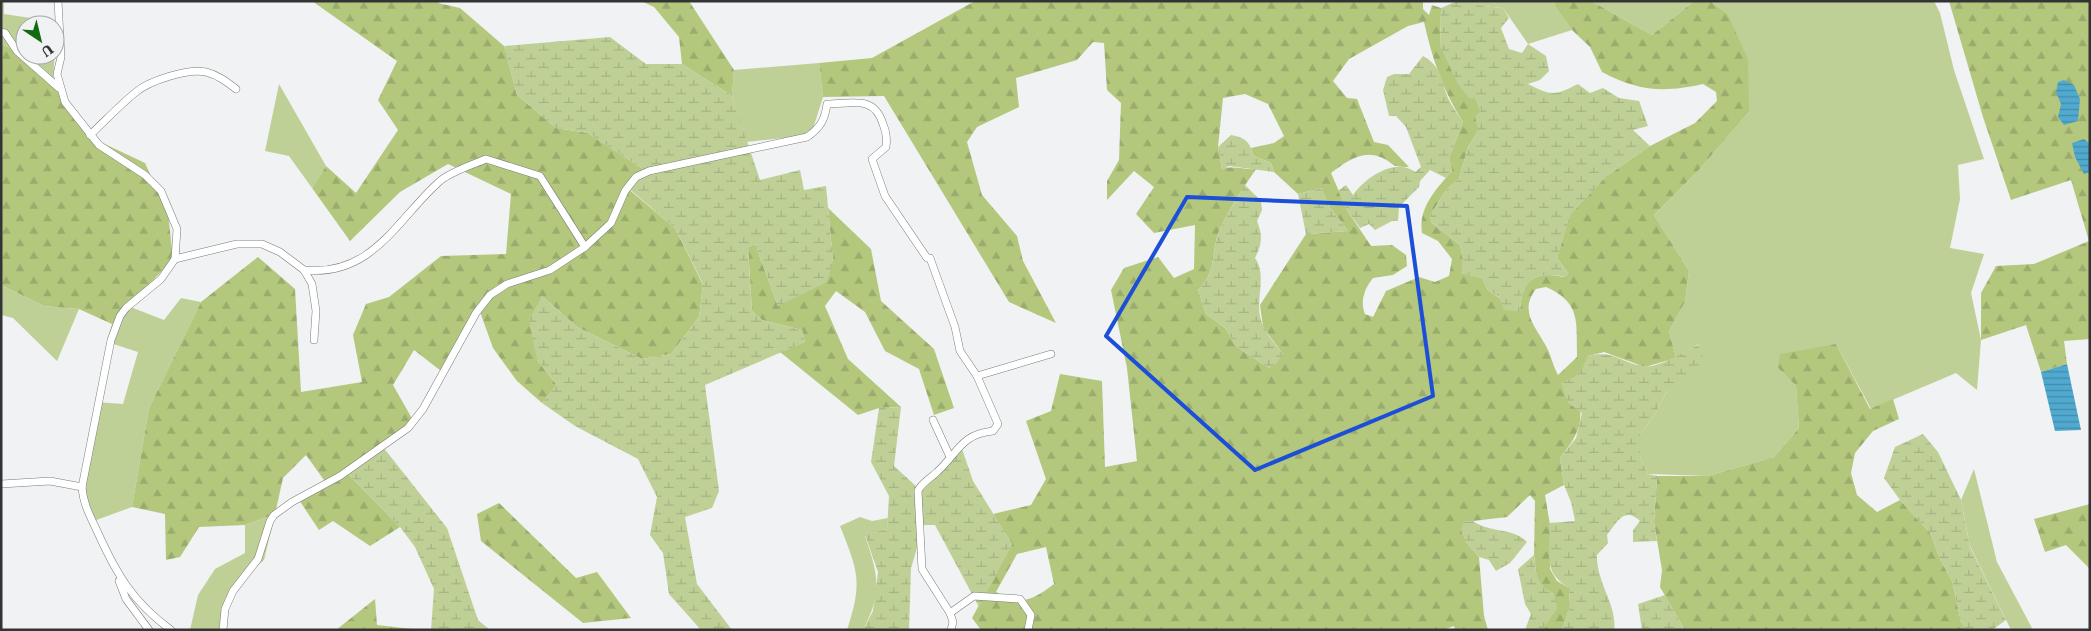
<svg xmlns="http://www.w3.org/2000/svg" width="2091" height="631" font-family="'Roboto Serif',serif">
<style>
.green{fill:#bfd097;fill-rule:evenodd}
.forest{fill:url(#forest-firs);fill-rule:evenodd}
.wetland{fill:url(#wetland-marsh)}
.water{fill:url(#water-rules)}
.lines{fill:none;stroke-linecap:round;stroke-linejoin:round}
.street-casing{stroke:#797a7c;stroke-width:8}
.street{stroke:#fff;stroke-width:7}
.marked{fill:none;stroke:#1d4ed8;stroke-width:4;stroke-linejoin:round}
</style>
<defs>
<pattern id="forest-firs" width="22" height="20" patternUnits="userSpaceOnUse" patternTransform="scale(1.25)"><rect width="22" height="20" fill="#b3c87d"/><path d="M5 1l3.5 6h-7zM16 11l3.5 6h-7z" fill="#9aac6d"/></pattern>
<pattern id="wetland-marsh" width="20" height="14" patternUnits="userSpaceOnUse" patternTransform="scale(1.25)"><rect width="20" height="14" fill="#bfd097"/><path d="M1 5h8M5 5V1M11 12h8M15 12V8" fill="none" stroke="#a5b383"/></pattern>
<pattern id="water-rules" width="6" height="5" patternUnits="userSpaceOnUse" patternTransform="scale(1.25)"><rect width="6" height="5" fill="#50a9cf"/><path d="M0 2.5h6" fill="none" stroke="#438aa9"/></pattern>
</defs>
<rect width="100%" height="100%" fill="#f0f2f3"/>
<g class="green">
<path d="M1,1h3v13l53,8 -4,58 -33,-28 -19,-8zM25,25h30v30h-30z"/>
<polygon points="1480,1 1557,1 1554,5 1572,30 1528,44 1503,8 1481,6"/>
<polygon points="1591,1 1694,1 1652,35"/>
<polygon points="1710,1 1934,1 1940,13 1954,70 1984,159 1958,165 1960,199 1950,248 1984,254 1971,293 1981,340 1977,390 1956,373 1871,409 1836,344 1778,368 1796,386 1799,428 1774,457 1708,476 1648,474 1640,457 1640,435 1657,411 1666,393 1704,367 1699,344 1676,358 1669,331 1685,302 1689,271 1654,215 1697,172 1749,112 1727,13"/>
<polygon points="819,63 823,97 811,135 746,142 732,96 734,70"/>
<polygon points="279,84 326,166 312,188 289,156 265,151"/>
<polygon points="1,285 44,306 79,309 57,361 13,318 1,315"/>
<polygon points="181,298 201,302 149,408 132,507 91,522 83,503 96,402 123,404 138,352 107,342 112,324 128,306 164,320"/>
<polygon points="1974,469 1997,562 2033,630 2011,630 1970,546 1961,500"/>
<polygon points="275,514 264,560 236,583 221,616 219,630 190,630 198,595 215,569 245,553 245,525"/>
<path d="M860,517l12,4 16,-3 -1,11 -22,7c13,38 18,56 -2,94h-16c16,-48 11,-59 -7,-104z"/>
</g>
<g class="forest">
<polygon points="312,1 440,1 438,3 460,8 504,46 517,95 556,128 588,133 643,169 626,187 675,228 703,285 699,317 671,354 642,359 577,327 542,296 537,360 557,385 542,403 517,381 493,348 479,309 445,374 414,350 393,385 414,422 349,475 400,527 370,546 333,521 319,530 299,500 324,480 306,455 283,478 275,514 245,525 199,527 180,557 166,560 165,514 132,507 149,408 201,302 258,257 295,289 301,392 362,382 353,335 366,304 389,297 441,256 506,254 511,194 448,164 400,192 350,241 312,188 326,166 356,193 398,130 378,100 397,61"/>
<polygon points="641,1 689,1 734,70 732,96 682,64 679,37 654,7"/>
<path d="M975,1h448v8l6,6 3,-10 9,3 -1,38 35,51 6,14 -3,20 -10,16 -9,32 -13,11 -16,26 2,7 28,22 3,14 -1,14 20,5 6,12 32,22c1,-31 14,-42 44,-35l5,-3 -12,-16 13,-44 20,-23 18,-16 42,-29 45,-23 22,-22 -1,-9 -13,-8c-40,9 -65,7 -101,-12l-12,-25 -18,-17 -18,-25 3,-4h34l61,34 42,-34h16l17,12 21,46 1,53 -52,60 -43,43 35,56 -4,31 -16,29 7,27 -31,9 -41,-15 -16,4 -4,12 -8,10c6,39 10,48 -16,80l4,27 -19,10 5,30v44l7,12 12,7 1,18 -8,24h-20l3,-5 1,-35 -9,-10 -3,-25 1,-54 -5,-6 -23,22 -43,5 1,19 14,16 5,59 4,14h-33l-1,-4 -11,4h-462l-9,-12 40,-74 -19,-30 38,-9 15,-26 -20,-58 25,-10 9,-37 42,7 3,86 32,-6 -10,-93 -16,-78 13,-22 34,-11 16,21 20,-9 1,-44 -41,8 -18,-19 18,-27 -20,-16 -27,29v-19l12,-21 2,-57 -14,-13 -3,-47 -11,-1 -16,18 -61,18 3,29 -42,20 -10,15 15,53 35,41 6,25 33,62 -47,-21 -125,-206 -61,1 -4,-34 53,-5zM1424,22c8,36 19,69 39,100l-14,36 3,13c-16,18 -34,37 -30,62l16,8 14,18 -3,17 -14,6 -16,-5 -33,14 -13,26 -8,-3c-5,-12 -1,-25 8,-36l20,-3 14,-9 -1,-11 -14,-10 -21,1 -24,-36 -16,-37c13,-10 31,-24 49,-16 16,6 7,10 29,10l-21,-22 -14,-3 -17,-43 -10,-1 -14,-17 16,-22 59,-33zM1245,94l23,10 16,32 -10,7 -23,5 3,8 17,7 3,9 24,22 23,-6 8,18 19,25 -42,3 -46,71 3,22 20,27 -14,14 -32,-21 -12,-19 -19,-14 -8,-24c20,-19 12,-38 22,-61 10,-21 23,-41 36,-60 -11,1 -23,-4 -34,0l-4,-22 5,-49zM1546,287c36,16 30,36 31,70l-19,18c-5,-9 -7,-20 -12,-29 -11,-20 -27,-35 -10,-57zM1046,547l8,37c-21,16 -34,23 -58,8l21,-38z"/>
<polygon points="1949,1 2090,1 2090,339 2064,341 2067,364 2041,372 2026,325 1981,340 1981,293 1996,266 2034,264 2089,241 2071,180 2011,200 1983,117"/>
<polygon points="1,44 20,52 53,80 88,136 145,163 168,213 173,259 112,324 79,309 44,306 1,285"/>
<polygon points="828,208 871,249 881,301 934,349 954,408 934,415 919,369 885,351 865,312 836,291 825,306 848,359 901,407 879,408 858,415 780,352 805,342 802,330 762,320 752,311 748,247 755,244 778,306 833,261"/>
<polygon points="1836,344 1870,409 1893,399 1899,419 1873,431 1855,453 1851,473 1857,495 1877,512 1900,500 1931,534 1939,557 1952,581 1961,622 1967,630 1685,630 1660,587 1662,570 1654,522 1657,476 1708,476 1774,457 1799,428 1796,386 1778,368 1780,354"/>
<polygon points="499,503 576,578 597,572 631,618 583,623 481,541 477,514"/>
<polygon points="2090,504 2090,569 2066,545 2045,552 2034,519"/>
<polygon points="375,599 377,625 421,630 336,630"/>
</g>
<g class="wetland">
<path d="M1457,1h23l1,5 22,2 6,10 -8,10 8,21 13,4 6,-9 18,12 3,15 -9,9 -12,4c24,12 26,12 50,0l12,9 13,-5 16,10 20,3 9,25 -15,4 17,16 -42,29 -37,39 -14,44 12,16 -4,3c-31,-7 -44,5 -45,35l-16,-2 -5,-13 -11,-7 -6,-12 -21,-5 2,-14 -3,-14 -28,-22 -2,-7 16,-26 13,-11 9,-32 10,-16 -3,-15 6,-5 -6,-14 -6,2 -12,-17 -17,-36 1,-38z"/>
<polygon points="610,37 646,64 682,64 732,96 760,180 800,170 804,190 826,186 833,261 827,282 778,306 755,244 748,247 752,311 762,320 802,330 805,342 705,385 719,491 712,508 685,517 697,584 732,630 701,630 669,594 663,553 650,535 657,497 638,459 575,426 542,403 557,385 537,360 529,320 542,296 577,327 642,359 671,354 699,317 703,284 675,228 626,186 643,169 588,133 556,128 517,95 504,46"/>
<path d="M1423,56c21,12 17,26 27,46 4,7 9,14 13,20l-14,36 3,13 -6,7 -16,-8 -10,11 -1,6 -20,20 -1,14h-6l-17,9 -6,-6 -9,4 -13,-18 -9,-19 8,-6 7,10c12,-17 42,-38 62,-23l6,-5 -15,-40 -10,-11h-7l-6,-26 4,-13 7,-3h15z"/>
<path d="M1231,135c15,3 18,6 23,21l17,7 3,9 -45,-6 -7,4 -4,-23z"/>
<path d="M1245,185l16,16 1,9 -5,11c6,15 5,23 -2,37 12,17 1,39 5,58 3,15 14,26 23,38l-7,10 -7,4 -32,-21 -12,-19 -19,-14 -8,-24c20,-19 12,-38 22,-61 7,-15 16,-29 25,-44z"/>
<polygon points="1321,188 1329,206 1348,231 1306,234 1298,194"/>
<path d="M1700,344l5,24 -39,25 -9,18 -17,24v22l8,17 9,2 -3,46 3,19 -24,1v-12l7,-9c-16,-15 -23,1 -33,14l1,8 -11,12c-1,27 21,52 17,75h-52l8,-24 -1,-18c-29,-18 -17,-35 -20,-65l26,-2 -4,-19 -7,-17 -4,-27 16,-20 6,-25 -15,-11 -6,-19c16,-6 22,-11 26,-27 28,-6 31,6 56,10 15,3 43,-15 57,-22z"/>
<polygon points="901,407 894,466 918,488 962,449 973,481 1012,544 979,607 935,525 924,525 911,568 909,630 863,630 873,611 878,572 865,535 887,529 889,496 871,462 879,408"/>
<polygon points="1923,434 1938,452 1961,500 1970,547 2006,620 1992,630 1967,630 1961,622 1952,581 1939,557 1931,534 1900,500 1884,478 1895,447"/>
<polygon points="383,447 447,528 478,620 490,630 431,630 434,589 415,547 400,527 349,475"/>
<path d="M1473,521c19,13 40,6 54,21l-17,21 -14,8 -7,-11 -10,-3 -14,-16 -4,-11 3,-8z"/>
<path d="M1534,555c2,18 2,30 20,38l3,16 -15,21h-17l6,-16 -6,-10 -7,-35z"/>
<polygon points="1665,595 1685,630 1642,630 1638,604"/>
</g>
<g class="water">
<polygon points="2064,80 2074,85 2080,99 2078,121 2064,125 2058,117 2061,104 2056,92 2058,82"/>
<polygon points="2084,139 2090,144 2090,172 2084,174 2075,157 2072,143"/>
<polygon points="2067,364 2081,430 2055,431 2041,372"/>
</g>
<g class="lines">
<defs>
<g id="street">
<path d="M58,1l3,56 -4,17 8,28 34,43 46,30 16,16 16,38 -2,30 -14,20 -35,29 -6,8 -9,24 -29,147c1,17 9,31 16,46 19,42 35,69 73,97"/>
<polyline points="1,32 5,33 17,51 59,88"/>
<path d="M90,135c15,-14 30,-30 46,-43 13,-11 52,-24 70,-20 12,3 21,10 30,17"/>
<polyline points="175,259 237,244 262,244 280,252 304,270 312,284 316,311 314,340"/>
<path d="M304,270c69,7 93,-51 136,-89 12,-10 32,-16 46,-22l54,17 45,71"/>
<polyline points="977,376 1051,354"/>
<polyline points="933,420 950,457"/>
<polyline points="1,484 50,481 82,487"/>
<polyline points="119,581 126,599 149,630"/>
<polyline points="950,613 974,596 1020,599 1031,615 1028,630"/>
<path d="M223,630l2,-21 8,-18 25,-32 12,-38 4,-6 18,-13 48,-26 68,-48 15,-19 53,-96 14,-18 17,-11 43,-14 35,-23 26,-24 14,-32 11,-14 13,-6 158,-34c13,-9 18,-17 20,-33 26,0 47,-9 56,20 3,7 4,16 3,23l-14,12 13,37 42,62h3l25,69 5,24 17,25 21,48 -5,7c-32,3 -35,22 -56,41 -7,7 -16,11 -19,19l4,78 28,44 3,9 -2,8"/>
</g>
</defs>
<use href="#street" class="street-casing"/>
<use href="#street" class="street"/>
</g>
<path class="marked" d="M1187,197l220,9 26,190 -178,74 -149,-134z"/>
<rect width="2091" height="631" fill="none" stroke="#333435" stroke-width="5"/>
<g transform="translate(40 40) rotate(145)"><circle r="24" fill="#f0f2f3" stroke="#a4a6a7"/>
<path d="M0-4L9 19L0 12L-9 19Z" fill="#136a10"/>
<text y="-8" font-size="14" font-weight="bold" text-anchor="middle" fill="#333435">U</text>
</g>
</svg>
